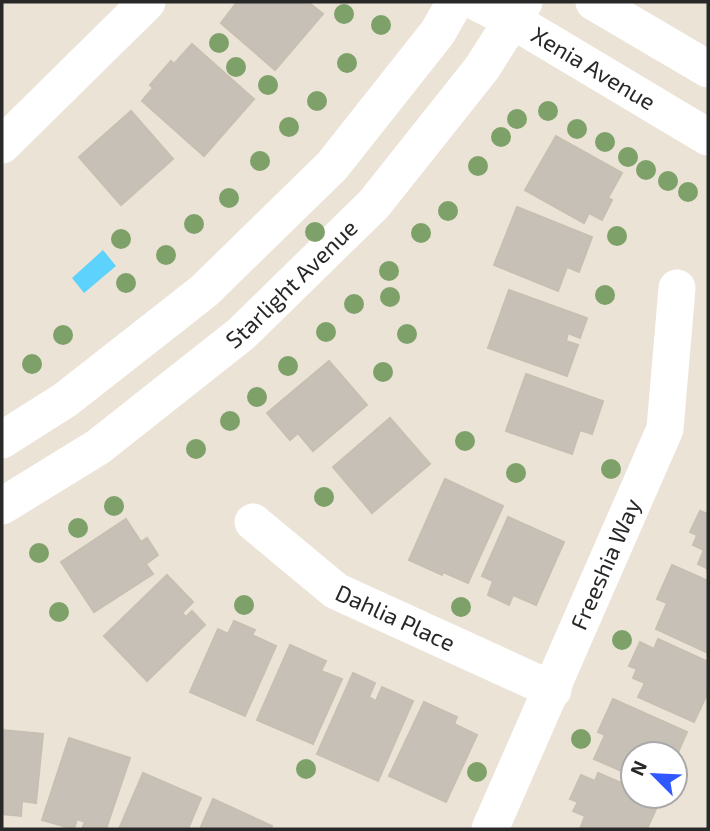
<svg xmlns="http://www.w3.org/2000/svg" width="710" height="831" font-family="'Exo 2',sans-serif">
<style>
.water{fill:#5dd2fc}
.building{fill:#c7c0b7;stroke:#c7bfb1;stroke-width:2}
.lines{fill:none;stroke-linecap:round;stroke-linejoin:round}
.minor{stroke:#fff;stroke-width:37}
.tree{fill:#7ea16a}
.labels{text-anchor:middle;stroke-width:6;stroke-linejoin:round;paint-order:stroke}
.street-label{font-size:23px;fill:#282828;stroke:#fff}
</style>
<rect width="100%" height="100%" fill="#ece3d7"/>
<polygon class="water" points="103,250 116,266 84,293 72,278"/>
<g class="building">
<polygon points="237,2 308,2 323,14 275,70 221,23"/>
<polygon points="192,44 254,99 204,156 142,101 153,88 150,85 171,61 174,64"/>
<polygon points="131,111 173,159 121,205 79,157"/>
<polygon points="556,136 622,173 608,198 612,200 602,220 589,213 584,223 525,190"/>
<polygon points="517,207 592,237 579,272 567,267 558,291 494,265"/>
<polygon points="509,290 587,318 580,338 568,333 566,341 578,345 567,376 488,348"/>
<polygon points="329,361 367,405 313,451 298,433 290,440 267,413"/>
<polygon points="526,374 603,401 592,434 580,430 572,454 506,431"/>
<polygon points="390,418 430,464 372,513 333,467"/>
<polygon points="445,479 503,506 468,583 443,572 442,575 409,560"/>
<polygon points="700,511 708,514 708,569 698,564 704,550 693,545 697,535 690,532"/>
<polygon points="508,517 564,542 536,605 513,595 509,605 488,595 493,581 482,576"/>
<polygon points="126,519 141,542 147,538 158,555 146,564 153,574 94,612 61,562"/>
<polygon points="672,565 708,581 708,653 656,629 667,603 657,599"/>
<polygon points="167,575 193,602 182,613 186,617 192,611 205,625 147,681 104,636"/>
<polygon points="234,621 255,630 252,635 276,646 245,716 190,692 218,629 228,634"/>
<polygon points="658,639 708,662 708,692 694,722 638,697 645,683 633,678 637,669 629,666 640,642 654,649"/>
<polygon points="290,645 326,661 321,671 342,679 313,744 257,720"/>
<polygon points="353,673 375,683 369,697 376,701 382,687 413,701 378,781 317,754"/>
<polygon points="613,699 687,732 675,759 675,754 633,754 633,776 594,759 605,735 598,732"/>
<polygon points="424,702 457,717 454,724 477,735 446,802 389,776"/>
<polygon points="2,730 43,734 36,803 22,801 21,816 2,814"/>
<polygon points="69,738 130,758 106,829 82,829 85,822 77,819 74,829 42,820"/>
<polygon points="143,773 201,798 188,829 119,829"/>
<polygon points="598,773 633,788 633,796 651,796 660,800 647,829 580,829 585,816 573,811 578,802 570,799 581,775 595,781"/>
<polygon points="213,799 272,826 271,829 200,829"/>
</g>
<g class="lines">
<g class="minor">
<path id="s1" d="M476,2l36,18 196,117"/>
<polyline points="594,2 708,69"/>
<polyline points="2,145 147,2"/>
<polyline points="2,440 65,400 204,291 332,166 438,32 455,2"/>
<path id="s2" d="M2,506l96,-59 143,-113 133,-130 108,-136 42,-66"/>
<path id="s3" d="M253,522l83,69 217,99"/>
<path id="s4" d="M490,829l175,-400 12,-141"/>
</g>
</g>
<g class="tree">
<circle cx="344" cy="14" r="10"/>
<circle cx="381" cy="25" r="10"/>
<circle cx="219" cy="43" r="10"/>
<circle cx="347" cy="63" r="10"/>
<circle cx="236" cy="67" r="10"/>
<circle cx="268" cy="85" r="10"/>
<circle cx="317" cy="101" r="10"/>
<circle cx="548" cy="111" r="10"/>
<circle cx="517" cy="119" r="10"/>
<circle cx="289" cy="127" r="10"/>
<circle cx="577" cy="129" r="10"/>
<circle cx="501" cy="137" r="10"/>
<circle cx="605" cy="142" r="10"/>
<circle cx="628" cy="157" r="10"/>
<circle cx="260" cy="161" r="10"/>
<circle cx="478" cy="166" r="10"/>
<circle cx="646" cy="170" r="10"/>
<circle cx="668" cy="181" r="10"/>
<circle cx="688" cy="192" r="10"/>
<circle cx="229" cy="198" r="10"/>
<circle cx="448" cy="211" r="10"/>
<circle cx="194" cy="224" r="10"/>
<circle cx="315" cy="232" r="10"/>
<circle cx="421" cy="233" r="10"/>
<circle cx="617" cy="236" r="10"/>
<circle cx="121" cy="239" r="10"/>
<circle cx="166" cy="255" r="10"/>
<circle cx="389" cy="271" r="10"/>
<circle cx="126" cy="283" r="10"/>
<circle cx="605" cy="295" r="10"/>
<circle cx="390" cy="297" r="10"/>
<circle cx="354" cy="304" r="10"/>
<circle cx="326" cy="332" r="10"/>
<circle cx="407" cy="334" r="10"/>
<circle cx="63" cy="335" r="10"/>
<circle cx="32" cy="364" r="10"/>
<circle cx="288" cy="366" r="10"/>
<circle cx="383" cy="372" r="10"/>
<circle cx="257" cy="397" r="10"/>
<circle cx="230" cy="421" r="10"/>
<circle cx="465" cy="441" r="10"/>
<circle cx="196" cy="449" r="10"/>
<circle cx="611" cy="469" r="10"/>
<circle cx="516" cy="473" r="10"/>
<circle cx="324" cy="497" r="10"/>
<circle cx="114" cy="506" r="10"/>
<circle cx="78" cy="528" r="10"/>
<circle cx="39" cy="553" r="10"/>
<circle cx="244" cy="605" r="10"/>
<circle cx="461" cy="607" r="10"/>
<circle cx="59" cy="612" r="10"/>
<circle cx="622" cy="640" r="10"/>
<circle cx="581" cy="739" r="10"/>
<circle cx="306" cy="769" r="10"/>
<circle cx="477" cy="772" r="10"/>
</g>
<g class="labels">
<g class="street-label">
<text dy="8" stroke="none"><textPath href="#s1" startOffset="135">Xenia Avenue</textPath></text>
<text dy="8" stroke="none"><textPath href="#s2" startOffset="366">Starlight Avenue</textPath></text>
<text dy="8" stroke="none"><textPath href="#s4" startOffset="289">Freeshia Way</textPath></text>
<text dy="8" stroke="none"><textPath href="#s3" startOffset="173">Dahlia Place</textPath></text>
</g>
</g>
<rect width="710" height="831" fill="none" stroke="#282828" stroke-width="7"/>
<g transform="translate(654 775) rotate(294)"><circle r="33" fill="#ffffff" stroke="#a9a9a9" stroke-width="2"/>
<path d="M0-5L12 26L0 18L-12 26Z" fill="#3158ff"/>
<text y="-10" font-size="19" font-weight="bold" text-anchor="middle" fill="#282828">N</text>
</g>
</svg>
